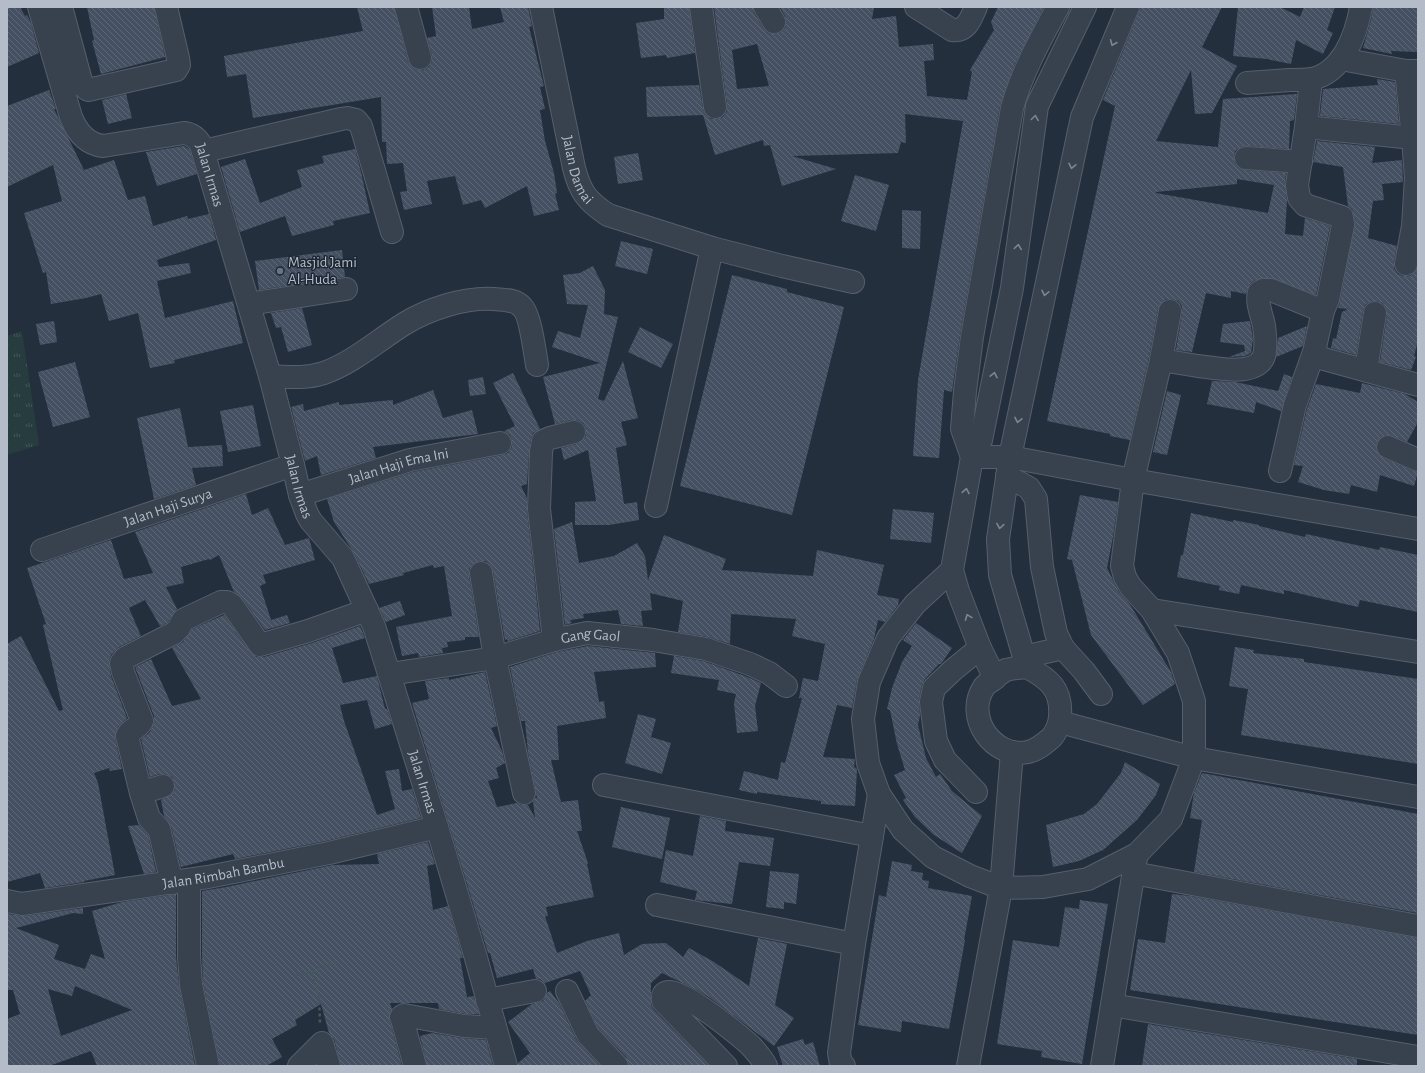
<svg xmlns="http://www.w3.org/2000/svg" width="1425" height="1073" font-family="'Alegreya Sans',sans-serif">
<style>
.park{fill:url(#park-tufts)}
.building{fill:url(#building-back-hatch);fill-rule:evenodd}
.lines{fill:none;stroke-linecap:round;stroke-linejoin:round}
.minor-casing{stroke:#565f6c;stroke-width:24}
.path{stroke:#44595c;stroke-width:2.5;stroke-dasharray:3 3;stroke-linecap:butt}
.minor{stroke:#38414e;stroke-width:22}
.oneway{stroke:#7c8592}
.worship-dot{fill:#6b7280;stroke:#1d2633;stroke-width:1.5}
.labels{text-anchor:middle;stroke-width:3;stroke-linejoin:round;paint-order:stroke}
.street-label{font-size:15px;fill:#b4bcc9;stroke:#1d2633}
.poi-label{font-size:15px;fill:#b4bcc9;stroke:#1d2633;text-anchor:start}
</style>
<defs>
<pattern id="park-tufts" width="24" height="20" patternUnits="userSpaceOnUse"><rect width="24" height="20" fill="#263c3f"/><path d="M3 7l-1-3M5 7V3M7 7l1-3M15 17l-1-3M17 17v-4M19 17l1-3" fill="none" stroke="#435659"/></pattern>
<pattern id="building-back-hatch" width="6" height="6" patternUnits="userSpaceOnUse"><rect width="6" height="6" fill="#455162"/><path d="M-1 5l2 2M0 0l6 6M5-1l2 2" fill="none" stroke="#5d6877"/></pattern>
</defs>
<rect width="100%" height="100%" fill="#242f3e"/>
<polygon class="park" points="22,331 39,445 7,455 7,336"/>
<g class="building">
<polygon points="7,7 20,7 25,16 27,15 31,23 39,53 7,67"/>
<polygon points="87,7 154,7 165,57 101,74 92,41 94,40"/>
<polygon points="357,7 394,7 408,61 412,67 417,70 423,70 429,67 432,61 432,55 427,38 436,36 432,7 469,7 472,29 504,22 500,7 528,7 532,26 529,27 544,86 540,87 545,109 540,110 545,141 554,173 557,193 555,194 559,210 534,216 527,186 485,208 481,200 463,205 455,176 427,181 432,204 404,210 400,192 407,191 403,163 387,164 386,142 382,142 381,97 253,118 246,74 227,77 224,56 363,31"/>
<polygon points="664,7 689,7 695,53 667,58 666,55 641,58 636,23 664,19"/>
<path d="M714,7h39l1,6 10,16 4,4 6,1 7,-2 4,-4 1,-6 -1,-6 -5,-9h94l-2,12 24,-3 3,31 34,-3 1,16 -10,1 3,35 40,4 5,-28 -2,-2 24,-40 -3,-8 7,-15h46l-29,57 -15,42 -40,229 -8,57 -8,-2 -5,68 -26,-2 5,-76 45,-259 -58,-7 1,29 -5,-1 -3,11 -106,3 44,13 -54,17 -12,-41 -6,1 -1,-6 -48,15 -12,-40 -56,2 -1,-30 53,-2 4,24 2,5 6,5h6l6,-2 4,-6v-6zM757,44l12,42 -32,3 -5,-39z"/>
<path d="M1141,7h81l-20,40 35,19 -25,47 -17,1 -4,-44 -35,71 62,6 5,-48 74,-5 -3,26 -4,1 -1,28 -42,-3 -6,1 -6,4 -1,6 1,6 4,5 6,2 41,3 -1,10 2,17 -2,34 18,2 2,-18 25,8 -14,69 -45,-17h-8l-10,3 -4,4 -3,9 -15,-3v7l-25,-5 -14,59 -16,-2 6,-37v-7l-4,-5 -6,-2h-6l-5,4 -3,6 -9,48 -19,83 -20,-4v-2l-63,-13 68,-315 -12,-6zM1237,179l37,6 -6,28 -112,-20v-1l81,-8z"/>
<polygon points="1238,7 1280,7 1300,17 1304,7 1335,7 1327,30 1333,33 1323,54 1296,40 1291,64 1267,59 1233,56"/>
<polygon points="1373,7 1418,7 1418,52 1391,51 1392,54 1363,48 1371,20"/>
<polygon points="1377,79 1395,82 1399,124 1320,116 1323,89 1378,85"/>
<polygon points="49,90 56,109 54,109 84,170 114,160 128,200 145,196 153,226 187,216 188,219 209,214 216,240 157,260 159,267 189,263 191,273 157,281 165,318 233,301 243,343 174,360 175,363 150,368 138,313 109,321 101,294 86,298 51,304 46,272 43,273 24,213 62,201 53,165 7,187 7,106"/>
<polygon points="126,94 132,118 108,124 102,100"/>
<polygon points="1317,141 1375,147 1372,163 1402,160 1403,182 1382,184 1384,200 1373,201 1368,238 1397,246 1394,262 1394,269 1398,274 1403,276 1410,276 1415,272 1418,267 1418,341 1414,356 1416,357 1411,370 1380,362 1387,315 1386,308 1383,303 1377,301 1370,302 1365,305 1363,311 1356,355 1331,348 1333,338 1336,339 1342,312 1348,309 1338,308 1340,301 1355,223 1352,209 1348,206 1343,167 1313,162"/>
<polygon points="184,146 190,150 197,174 157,186 146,152"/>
<polygon points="355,149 361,172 370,213 333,221 334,225 292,236 285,216 240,232 221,167 245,159 260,203 302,187 297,170 324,163 322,156"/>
<polygon points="638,153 643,180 618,184 614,157"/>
<polygon points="855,175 889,185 876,231 841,221"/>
<polygon points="902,210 921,211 920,249 902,248"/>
<polygon points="621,241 653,249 647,274 615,266"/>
<polygon points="342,250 345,277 259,290 255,261"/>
<polygon points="593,266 605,290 604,314 618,317 598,399 604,401 623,361 638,418 621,422 627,445 616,448 624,504 637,502 639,520 609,525 575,525 575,502 596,501 588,450 564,460 561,448 577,444 582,441 586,436 586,429 583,423 577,420 571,420 555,424 543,377 600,363 552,347 558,331 580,338 588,305 567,304 563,275 580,273"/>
<polygon points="732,275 787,289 787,292 844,307 792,515 680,486"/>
<polygon points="302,308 312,345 288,352 281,327 276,328 271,313"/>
<polygon points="54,321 57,342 40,345 36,324"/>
<polygon points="1250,321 1253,339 1251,353 1245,356 1229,357 1245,351 1244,345 1220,342 1223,324"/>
<polygon points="1307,326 1303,346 1276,357 1278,338"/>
<polygon points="640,327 673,344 661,368 628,352"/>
<polygon points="75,362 90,417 53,427 38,372"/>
<polygon points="513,373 540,429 533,433 531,438 529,452 527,484 521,486 527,498 527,510 540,631 508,641 507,639 505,640 493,571 490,565 486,561 479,561 473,564 469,569 469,575 479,637 465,637 465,640 447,642 448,647 442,648 443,653 419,657 418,653 402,656 396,627 452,616 444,566 434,568 433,565 403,573 404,575 369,584 354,553 334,522 327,499 413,472 502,455 508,453 512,447 512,441 510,435 504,431 515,426 493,383"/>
<polygon points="1284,374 1292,377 1281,411 1256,402 1254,413 1207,404 1212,381 1235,382 1278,391"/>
<polygon points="483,377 486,394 470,396 468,380"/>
<polygon points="1362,383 1405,394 1418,402 1418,422 1407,442 1393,436 1386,435 1381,437 1377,442 1376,448 1378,454 1383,458 1413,471 1418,472 1414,486 1380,475 1377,492 1351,485 1349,494 1324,490 1298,482 1303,466 1294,465 1307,409 1316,384 1360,393"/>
<polygon points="433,390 443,418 472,410 478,434 373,447 376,458 321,475 317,456 305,461 291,407 303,404 304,411 339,402 339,405 393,400 393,405"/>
<polygon points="1167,391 1181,395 1167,455 1153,452"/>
<polygon points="253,405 261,446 228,452 220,411"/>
<polygon points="180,408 188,447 222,445 223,466 192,468 196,485 154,499 137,418"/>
<polygon points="246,494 252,515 268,508 285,545 309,538 315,560 263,575 266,583 260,586 271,620 287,615 290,623 265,630 242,598 234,592 219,555 210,560 209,559 181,567 184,583 166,587 177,609 167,623 160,626 145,600 129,608 141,636 119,647 111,655 109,661 111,676 127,718 118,727 115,738 122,769 110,771 109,768 94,773 98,783 115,875 84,881 84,882 45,888 40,873 7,882 7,644 21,636 59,711 63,710 43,625 46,624 27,568 111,540 124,579 153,573 135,532"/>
<polygon points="1080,495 1118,502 1113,537 1107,568 1119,592 1129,603 1171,672 1175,684 1143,705 1091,635 1072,560 1067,559"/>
<polygon points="893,509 934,513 931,543 890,539"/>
<polygon points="1191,513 1233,522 1233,520 1259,525 1259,526 1305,537 1306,534 1379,550 1380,547 1418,555 1418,612 1360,600 1358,607 1284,590 1284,594 1241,585 1239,594 1219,590 1220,586 1177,577 1181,555 1183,555"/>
<polygon points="572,522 579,563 614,556 637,543 645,556 648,580 664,535 726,559 722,570 813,576 817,550 884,565 877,595 899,599 898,605 885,622 878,620 874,639 857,680 852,708 837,705 823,757 855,759 854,767 857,769 855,806 821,804 821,801 757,792 757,794 739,790 744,771 778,780 781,762 785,763 802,698 799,698 803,678 818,681 825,644 792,636 796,619 731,614 730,644 708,637 678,632 683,601 650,593 652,610 641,611 643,626 621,624 618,610 583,614 584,618 570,620 572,623 565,625 554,529"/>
<polygon points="400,601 405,615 386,622 379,608"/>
<polygon points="224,615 250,652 256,657 264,657 312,643 360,626 365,638 332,648 343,683 377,676 385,709 387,709 392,724 375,729 367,700 340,705 344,721 377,815 395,809 385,771 399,769 402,791 412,789 421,818 326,841 235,859 233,854 181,867 171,826 164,816 161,800 172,794 175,789 175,783 172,777 166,774 159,774 150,777 141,739 150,732 154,722 154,716 135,667 151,659 172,706 201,699 172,648 183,642 192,629"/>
<polygon points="916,623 952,648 941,664 939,664 925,679 922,685 919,700 920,715 918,725 926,758 936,777 940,774 952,791 982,816 962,853 934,835 915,817 903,800 906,798 894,775 905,770 897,744 890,710 887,709 892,688 902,662 912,646 903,640"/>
<polygon points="588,646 655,653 656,667 594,672 599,702 604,701 606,718 557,726 559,760 551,760 561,802 578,800 582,831 577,831 588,863 587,864 594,897 546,907 548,916 545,916 557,953 587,941 619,933 624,955 642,944 666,943 683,957 689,948 714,962 749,986 758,938 787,944 775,1005 794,1018 774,1046 709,997 693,988 662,973 651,983 651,1005 654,1010 709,1066 629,1066 626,1057 598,1028 585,1001 591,995 580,971 545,983 540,979 536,979 533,969 497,978 490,953 488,953 412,703 429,699 425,681 449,678 449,680 485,672 497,726 491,728 502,751 505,763 496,768 499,778 488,781 497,807 517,803 521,805 528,805 535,818 533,801 535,798 537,798 528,753 525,721 521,721 510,667 557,652"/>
<polygon points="1235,647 1254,650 1253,653 1304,659 1304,662 1418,679 1418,764 1241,735 1248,689 1229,686"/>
<polygon points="674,656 703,661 745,676 761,683 755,706 758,731 737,733 734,703 736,694 717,690 719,680 671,673"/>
<polygon points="638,714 656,719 651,737 671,743 662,774 625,763"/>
<polygon points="1125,762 1160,784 1156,795 1137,820 1103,850 1079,861 1053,867 1046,825 1084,814 1097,804 1121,773"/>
<polygon points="1202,773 1418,814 1418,913 1194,872 1202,820 1190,818 1194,793"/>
<polygon points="621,807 670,818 662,859 612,847"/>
<polygon points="700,816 726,821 725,831 774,838 770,866 739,862 732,904 695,900 697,891 660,882 666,850 693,856"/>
<polygon points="139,825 148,835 156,872 144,874 128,826"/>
<polygon points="428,842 435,864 427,866 433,910 448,906 463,958 460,958 467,997 474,996 479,1014 466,1014 439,1009 438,1003 390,1003 392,1009 389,1017 402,1066 341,1066 334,1039 329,1033 321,1004 295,1020 297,1025 272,1039 282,1057 266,1066 220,1066 203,983 202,956 202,891 226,887 333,865 379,864 377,854"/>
<polygon points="892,861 912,865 911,871 923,873 922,880 929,881 928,888 972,896 964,940 965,940 949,1029 902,1021 901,1032 858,1025 879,895 886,897"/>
<polygon points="770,871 799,874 796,904 784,902 784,909 766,907"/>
<path d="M176,894v62l3,30 16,80h-98l-6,-15 -42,15h-42v-47l13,-5 -7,-24h-6v-76l17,2 59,-8v6l-10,-1 -57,15 43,17 -5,14 31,10 6,-15 14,5 -13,-48 30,-9zM75,986l57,24 -71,26 -13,-47 24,7z"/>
<polygon points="1172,894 1190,896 1418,938 1418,1035 1130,990 1138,939 1165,943"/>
<polygon points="1080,900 1108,904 1082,1064 1041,1057 1042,1051 997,1044 1013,940 1059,947 1065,907 1079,909"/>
<polygon points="550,991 559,1003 577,1041 600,1066 518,1066 518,1063 530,1053 508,1022 532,1004 543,1001 547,993"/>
<polygon points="1148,1024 1357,1059 1357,1066 1142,1066"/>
<polygon points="432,1033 462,1038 486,1040 493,1066 427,1066 420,1036"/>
<polygon points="803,1039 805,1045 813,1042 820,1066 783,1066 777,1047"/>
</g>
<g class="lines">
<defs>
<g id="minor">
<path id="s1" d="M39,7l32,110c6,15 15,27 32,29l81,-13c8,1 13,5 17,12l69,231 23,89 7,30 7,19 4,7 32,37 31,68 63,201 39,131 30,108"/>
<polyline points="61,7 81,81 83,86 88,90 176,70 179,65 178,58 166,7"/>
<polyline points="406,7 420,58"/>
<path id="s2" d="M541,7l33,161c6,24 13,33 34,47l104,33 70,18 71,16"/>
<polyline points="701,7 715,107"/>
<polyline points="765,7 774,22"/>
<path d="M916,7l36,23c15,2 19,-12 24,-23"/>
<path d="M1058,7c-18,33 -36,65 -46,101l-40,229 -7,54 -3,38 10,28h38l123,23 285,49"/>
<polyline points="1341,59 1406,71 1418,71"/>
<polyline points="1406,71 1413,138"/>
<path d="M1247,83c14,-1 29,-2 43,-3 7,0 15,0 22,-1 31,-7 44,-44 49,-72"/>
<polyline points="1306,127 1413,138 1416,178 1413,226 1406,264"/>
<polyline points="204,151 341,119 347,118 356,120 361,126 392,232"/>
<polyline points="1246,158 1301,162"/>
<polyline points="249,304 346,289"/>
<polyline points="1313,356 1418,385"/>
<path d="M1161,360c12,2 25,4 37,6 17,2 66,13 67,-16 1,-7 0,-17 -1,-24 -2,-12 -8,-22 -5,-34l4,-2h8l52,21"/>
<polyline points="1366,370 1375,313"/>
<path d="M270,376c19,1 35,3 54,-3 30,-11 53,-32 80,-49 24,-15 61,-27 90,-25 10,1 21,0 28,8 8,7 13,46 15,58"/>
<polyline points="1388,447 1418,460"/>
<polyline points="1280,471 1295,405 1314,352 1323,311 1328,299 1343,225 1342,217 1305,205 1299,198 1297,185 1306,127 1311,79"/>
<polyline points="1007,476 1029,488 1036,499 1042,567 1056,633 1063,648 1084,671 1101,694"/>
<path id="s3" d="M300,495l110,-35 90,-17"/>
<polyline points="656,506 712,248"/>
<path id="s4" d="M42,550l251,-85"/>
<polyline points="952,570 915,604 888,638 869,682 863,719 868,763 879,794 903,830 933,857 970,876 1001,888 1043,887 1088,879 1137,854 1171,819 1194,758 1194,701 1178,653 1152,610 1130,586 1125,577 1122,566 1133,480 1161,360 1170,311"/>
<polyline points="481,573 495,658 524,793"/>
<polyline points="1152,610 1418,652"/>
<polyline points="554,640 539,509 541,452 543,441 550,438 574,432"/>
<polyline points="1024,657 1063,648"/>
<polyline points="1027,667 1000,575 998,539 1010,457 1082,117 1128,7"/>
<path d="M1027,667c22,12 35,22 33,49 0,7 -4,17 -9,22 -7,6 -14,12 -23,14 -35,7 -64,-35 -44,-65 2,-3 7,-6 10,-8 3,-3 8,-7 12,-9 6,-2 15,-2 21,-3z"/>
<path id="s5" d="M390,674l105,-16 59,-18 33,-7 66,7 53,9 44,15 19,9 17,13"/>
<polyline points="995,678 980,648 958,591 952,570 972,457 981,440 1012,288 1037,106 1085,7"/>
<polyline points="1060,722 1194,758 1418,797"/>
<polyline points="604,785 872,836"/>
<polyline points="163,786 141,793 149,818 159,829 172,883"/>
<polyline points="976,792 945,760 936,741 931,702 934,688 953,670 980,648"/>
<path d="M141,793l-14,-57c3,-7 12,-8 15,-15l-19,-49 -2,-9 4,-5 49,-25 5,-5 4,-8 38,-18h6l5,3 28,40 48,-14 59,-21"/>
<polyline points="1133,873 1418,926"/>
<polyline points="189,880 189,956 191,985 208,1066"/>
<path id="s6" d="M7,901l15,3 186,-27 121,-24 108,-26"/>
<polyline points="657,905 854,944"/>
<polyline points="567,991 588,1035 617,1066"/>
<polyline points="487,1000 535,991"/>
<polyline points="1112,1005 1418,1057"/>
<polyline points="299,1066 322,1043 329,1066"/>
<polyline points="415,1066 402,1019 401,1017 404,1015 464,1026 495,1028"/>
<path d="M726,1066l-63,-65c-5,-34 81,38 88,45 5,6 12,13 15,20"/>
<polyline points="844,1066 841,1064 839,1053 854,944 879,794"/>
<polyline points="968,1066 1001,888 1012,752"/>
<polyline points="1102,1066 1136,858"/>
</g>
</defs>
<use href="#minor" class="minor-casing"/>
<g class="path">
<polyline points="312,972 336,961"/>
<polyline points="295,976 312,972 319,997 320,1024"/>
</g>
<use href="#minor" class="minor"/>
</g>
<defs><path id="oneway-chevron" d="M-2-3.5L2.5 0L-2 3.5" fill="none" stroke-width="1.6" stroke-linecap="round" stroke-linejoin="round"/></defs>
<g class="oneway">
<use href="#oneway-chevron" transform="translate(1113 43) rotate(113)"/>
<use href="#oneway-chevron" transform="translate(1035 118) rotate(-82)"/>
<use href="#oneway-chevron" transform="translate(1072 166) rotate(102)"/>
<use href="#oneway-chevron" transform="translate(1018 247) rotate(-82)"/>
<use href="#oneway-chevron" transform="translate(1045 293) rotate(102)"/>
<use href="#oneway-chevron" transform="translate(994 375) rotate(-78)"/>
<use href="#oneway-chevron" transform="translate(1018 420) rotate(102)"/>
<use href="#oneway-chevron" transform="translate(966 491) rotate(-80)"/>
<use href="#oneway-chevron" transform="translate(1000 526) rotate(99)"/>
<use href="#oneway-chevron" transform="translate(968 617) rotate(-111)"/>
</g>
<circle class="worship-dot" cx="280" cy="271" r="4"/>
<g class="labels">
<g class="street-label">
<text dy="5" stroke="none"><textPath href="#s2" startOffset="167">Jalan Damai</textPath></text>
<text dy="5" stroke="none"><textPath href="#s1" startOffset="295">Jalan Irmas</textPath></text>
<text dy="5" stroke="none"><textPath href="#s3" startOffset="103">Jalan Haji Ema Ini</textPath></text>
<text dy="5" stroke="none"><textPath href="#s1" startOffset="619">Jalan Irmas</textPath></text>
<text dy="5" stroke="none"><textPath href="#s4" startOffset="133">Jalan Haji Surya</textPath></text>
<text dy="5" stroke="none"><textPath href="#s5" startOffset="205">Gang Gaol</textPath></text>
<text dy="5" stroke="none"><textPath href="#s1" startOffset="943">Jalan Irmas</textPath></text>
<text dy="5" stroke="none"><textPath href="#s6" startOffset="219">Jalan Rimbah Bambu</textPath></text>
</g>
<g class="poi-label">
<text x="288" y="267">Masjid Jami<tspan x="288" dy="17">Al-Huda</tspan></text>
</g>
</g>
<rect width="1425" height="1073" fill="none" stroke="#b4bcc9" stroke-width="16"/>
</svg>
